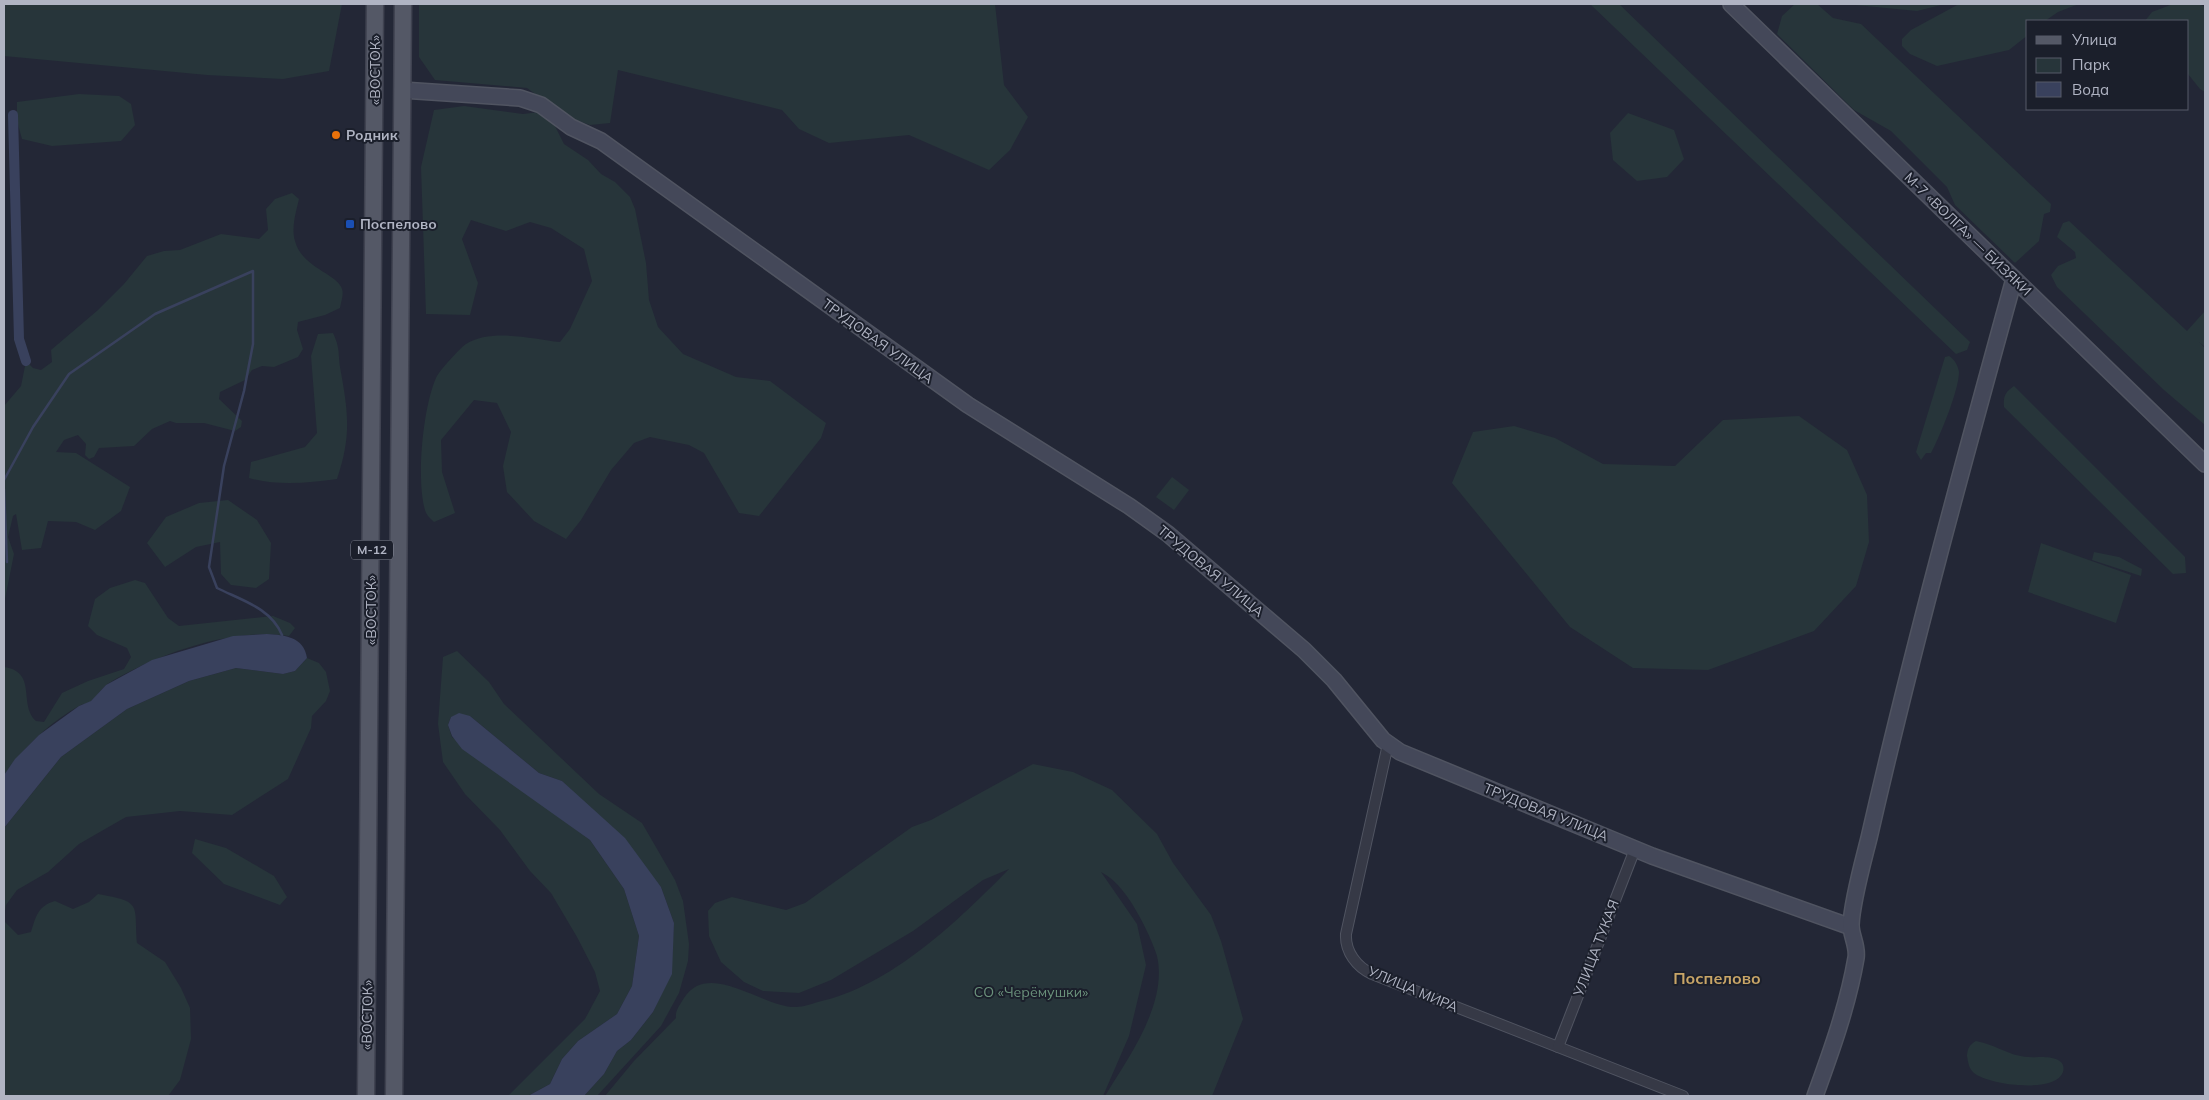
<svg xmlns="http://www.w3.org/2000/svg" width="2209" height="1100" font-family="Mulish,sans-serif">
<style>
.green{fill:#27353a}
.water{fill:#39415d}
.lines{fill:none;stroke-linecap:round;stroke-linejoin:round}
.stream{stroke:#39415d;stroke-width:2.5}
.canal{stroke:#39415d;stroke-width:10}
.street-casing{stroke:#505461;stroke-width:12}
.secondary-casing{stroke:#505461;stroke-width:18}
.primary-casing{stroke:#3f4250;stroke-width:19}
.street{stroke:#363946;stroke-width:10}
.secondary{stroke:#444859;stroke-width:15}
.primary{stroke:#545866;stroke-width:16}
.food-dot{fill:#e8710a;stroke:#1b1f2b;stroke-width:2}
.transit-dot{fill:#1a4fb4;stroke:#1b1f2b;stroke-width:2}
.labels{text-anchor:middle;stroke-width:4;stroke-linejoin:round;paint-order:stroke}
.shield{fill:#1b1f2b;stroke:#838795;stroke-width:1}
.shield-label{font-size:12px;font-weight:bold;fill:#b0b4c3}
.street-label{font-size:14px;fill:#b0b4c3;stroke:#1b1f2b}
.poi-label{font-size:14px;font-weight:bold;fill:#b0b4c3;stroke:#1b1f2b;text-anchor:start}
.park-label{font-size:14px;fill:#6a917b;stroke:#1b1f2b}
.quarter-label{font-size:16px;font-weight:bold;fill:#c8a567;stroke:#1b1f2b}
</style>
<rect width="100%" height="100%" fill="#232736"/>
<g class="green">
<polygon points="4,4 342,4 329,71 283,79 207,75 4,56"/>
<polygon points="419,4 995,4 1004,85 1028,117 1010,150 989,170 909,135 829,143 799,129 782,110 618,70 610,123 590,125 565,116 527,88 435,80 419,57"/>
<polygon points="1590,4 1619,4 1970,342 1967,350 1956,354"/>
<polygon points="1795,4 1817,4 1833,18 1861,24 2051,204 2050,212 2044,214 2039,241 2015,263 1955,205 1947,187 1891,131 1854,110 1777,34 1782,16"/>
<polygon points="1845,4 1945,4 1917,11"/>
<polygon points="1959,4 2079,4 2058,12 2045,21 2028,21 2028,35 2009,50 1937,66 1910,54 1902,46 1902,39 1911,30"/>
<polygon points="2173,4 2199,4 2205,7 2205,92 2200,89 2188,74 2188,21 2145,21 2152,12"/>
<polygon points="79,94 119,96 131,104 135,125 121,141 52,146 22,139 17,121 17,102"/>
<path d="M464,106l59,8 17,-2 13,10 11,22 24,16 13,14 14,8 15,15 5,12 11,54 3,37 9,27 25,27 53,23 34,4 56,42 -5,15 -62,78 -20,-3 -35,-60 -15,-8 -39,-8 -16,6 -23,27 -30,50 -15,19 -32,-18 -27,-29 -4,-26 8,-34 -14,-29 -23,-3 -33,40 1,32 13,41 -21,9c-3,-3 -8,-7 -9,-12 -9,-30 -2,-103 11,-132 3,-7 24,-30 30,-34 26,-16 66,-5 94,-2l10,-13 22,-48 -8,-32 -33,-21 -21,-6 -24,9 -35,-11 -9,19 16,44 -8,32 -44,-1 -5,-147 13,-57z"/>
<polygon points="1628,113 1674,130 1684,159 1667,177 1637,181 1613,160 1610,133"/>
<path d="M292,193l7,6c-3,13 -8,29 -4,42 7,27 43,33 47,48 2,5 -1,13 -2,19l-15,7 -27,7 -1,8 6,19 -5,8 -24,10 -12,-1 -10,4 -7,10 -25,12 -1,7 23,22 -1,6 -6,4 -31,-8h-28l-6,-2 -18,8 -18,17 -35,2 -5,9 -5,2 -4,-4 1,-11 -8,-9 -14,5 -8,12 20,1 54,34 -9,24 -26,19 -19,-8 -28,-1 -7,27 -19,2 -6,-36 -3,2 -5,21 6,17 -10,50v-198l17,-20 5,-25 7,7 8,2 11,-8 -1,-12 47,-40 26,-26 23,-28 17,-5 16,-1 41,-16 38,5 9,-9 -2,-21 9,-10z"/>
<polygon points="2069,221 2187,331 2205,311 2205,347 2199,342 2205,348 2205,425 2164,390 2057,287 2051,275 2058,266 2076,258 2075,252 2057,237 2063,223"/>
<path d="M333,333c7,15 5,19 7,34 8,44 12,68 -3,112 -28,4 -60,7 -88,-1l2,-16 54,-15 12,-14 -6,-77 7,-22z"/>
<path d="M1949,356c5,3 9,9 10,16 0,18 -19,64 -28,81h-5l-5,7 -5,-8 29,-95z"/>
<path d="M2014,386l171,171 1,16 -13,1 -169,-167c-1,-10 1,-15 10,-21z"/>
<polygon points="1799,416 1847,450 1867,495 1869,542 1856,586 1814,631 1708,670 1633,668 1570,627 1452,483 1473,432 1514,426 1555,438 1603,464 1675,466 1723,420"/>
<polygon points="1172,477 1189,490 1174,510 1156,497"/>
<polygon points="228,500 257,520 271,543 269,579 256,588 231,585 221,574 220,542 196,547 165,567 147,543 166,517 199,503"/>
<polygon points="2041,543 2131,575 2116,623 2028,592"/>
<polygon points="2094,552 2119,557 2142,569 2141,576 2092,560"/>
<path d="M135,580l10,3 23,35 11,8 94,-10 17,7 5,5 -6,8c-57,-9 -132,18 -180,47 -8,5 -12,14 -19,19 -4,2 -8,2 -11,4 -29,16 -56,42 -75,69v-108c34,5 14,37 32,54l8,1 18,-29 26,-12 36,-12 7,-12 -4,-9 -30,-13 -9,-9 7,-27 15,-11z"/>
<polygon points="457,651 489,682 504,704 599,794 642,823 675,880 683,901 689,944 688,961 679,993 661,1026 597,1096 584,1096 604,1074 617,1051 631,1040 653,1012 671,974 674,923 661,887 562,781 539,773 470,716 451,717 448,725 452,737 590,840 624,889 639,936 632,986 617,1014 578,1041 562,1059 550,1084 528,1096 508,1096 585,1019 600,991 595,972 577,937 551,893 530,871 500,830 465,794 443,762 438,724 443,657"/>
<polygon points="307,658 319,663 326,672 330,691 326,701 312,716 311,728 288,779 232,815 180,811 126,817 79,844 48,872 17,890 6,905 4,917 4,828 61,757 127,709 189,681 236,668 283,674 295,671"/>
<path d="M1033,764l40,8 39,18 45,44 16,29 38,52 10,26 22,78 -31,77h-107c23,-38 63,-92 52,-140 -4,-13 -12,-30 -19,-42 -8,-15 -21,-34 -37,-42l36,52 9,41 -17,71 -26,60h-498l29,-35 42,-43c-1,-8 4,-13 8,-20 25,-39 79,10 112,9 7,0 15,-3 22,-5 73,-16 140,-81 191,-133l-26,11 -70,51 -82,49 -32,13 -36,-2 -19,-9 -23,-20 -12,-26 -1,-25 7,-8 17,-6 54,13 19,-7 107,-76 19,-7z"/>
<polygon points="195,839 226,848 274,876 287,897 280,905 224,884 192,853"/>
<path d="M98,894c45,8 36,10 39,49l28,19 16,26 9,20 1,31 -11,41 -12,16h-164v-175l14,14 13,-3c5,-16 7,-26 24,-31l18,8 16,-7z"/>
<path d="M1976,1041c25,5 35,18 62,16 9,0 29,0 25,15 -7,22 -75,13 -89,1 -5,-4 -6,-11 -7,-17 0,-7 3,-12 9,-15z"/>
</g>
<g class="water">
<path d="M267,634c18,1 37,3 40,24l-12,13 -12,3 -47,-6 -47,13 -62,28 -66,48 -57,71v-53l11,-16 24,-24 40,-29 12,-5 15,-16 46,-25 81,-24z"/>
<polygon points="459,713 470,716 539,773 562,781 625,838 661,887 674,923 672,974 653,1012 631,1040 617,1051 604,1074 584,1096 528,1096 550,1084 562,1059 578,1041 617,1014 632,986 639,936 624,889 590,840 462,749 452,736 448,725 451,717"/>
</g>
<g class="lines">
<g class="stream">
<path d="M4,480l29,-53 36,-53 86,-60 98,-43v73l-9,47 -20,75 -15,101 8,21c24,12 54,20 65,47"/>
<polyline points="4,489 7,562"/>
</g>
<polyline class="canal" points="13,115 19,339 26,361"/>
<defs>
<g id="street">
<path d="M1388,744l-42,190c-1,18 11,33 26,40l311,122"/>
<polyline points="1558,1047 1635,849"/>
</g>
<g id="secondary">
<polyline points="1731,4 2205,464"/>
<polyline points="402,90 520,98 541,105 571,127 601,141 968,405 1129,506 1168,534 1304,650 1334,680 1383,740 1400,752 1652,856 1851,927"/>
<path d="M1815,1096c16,-44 33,-91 41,-138 2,-12 -5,-22 -5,-33 1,-24 12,-63 18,-87 43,-188 94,-374 145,-559"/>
</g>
<g id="primary">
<polyline points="366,1096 375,4"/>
<polyline points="394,1096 403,4"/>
</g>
</defs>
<use href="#street" class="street-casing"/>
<use href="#secondary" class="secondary-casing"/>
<use href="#primary" class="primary-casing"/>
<use href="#street" class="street"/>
<use href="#secondary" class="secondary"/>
<use href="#primary" class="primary"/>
</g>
<circle class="food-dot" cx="336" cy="135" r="5"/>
<rect class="transit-dot" x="345" y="219" width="10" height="10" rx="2.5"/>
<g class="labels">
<rect class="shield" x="351" y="540.5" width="42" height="19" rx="4"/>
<g class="shield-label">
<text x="372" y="554">М-12</text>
</g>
<g class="street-label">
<text transform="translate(375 70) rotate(-90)" y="5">«ВОСТОК»</text>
<text transform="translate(1968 234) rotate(44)" y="5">М-7 «ВОЛГА» — БИЗЯКИ</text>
<text transform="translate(878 341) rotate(36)" y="5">ТРУДОВАЯ УЛИЦА</text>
<text transform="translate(1211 571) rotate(40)" y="5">ТРУДОВАЯ УЛИЦА</text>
<text transform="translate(371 610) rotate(-90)" y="5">«ВОСТОК»</text>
<text transform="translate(1546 812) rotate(22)" y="5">ТРУДОВАЯ УЛИЦА</text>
<text transform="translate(1596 948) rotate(-69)" y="5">УЛИЦА ТУКАЯ</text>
<text transform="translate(1413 989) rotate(23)" y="5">УЛИЦА МИРА</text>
<text transform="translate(367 1015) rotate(-89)" y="5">«ВОСТОК»</text>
</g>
<g class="poi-label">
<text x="346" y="140">Родник</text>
<text x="360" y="229">Поспелово</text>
</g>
<g class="park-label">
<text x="1031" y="997">СО «Черёмушки»</text>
</g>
<g class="quarter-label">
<text x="1717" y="984">Поспелово</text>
</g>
</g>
<rect width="2209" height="1100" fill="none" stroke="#b0b4c3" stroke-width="10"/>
<rect x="2026" y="20" width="162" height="90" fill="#1b1f2b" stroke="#575b68"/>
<rect x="2036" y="36" width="25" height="8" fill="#545866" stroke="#575b68"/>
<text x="2072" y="45" font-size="15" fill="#b0b4c3">Улица</text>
<rect x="2036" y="58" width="25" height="15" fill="#27353a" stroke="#575b68"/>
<text x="2072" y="70" font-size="15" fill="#b0b4c3">Парк</text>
<rect x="2036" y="82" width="25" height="15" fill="#39415d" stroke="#575b68"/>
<text x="2072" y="95" font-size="15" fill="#b0b4c3">Вода</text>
</svg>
